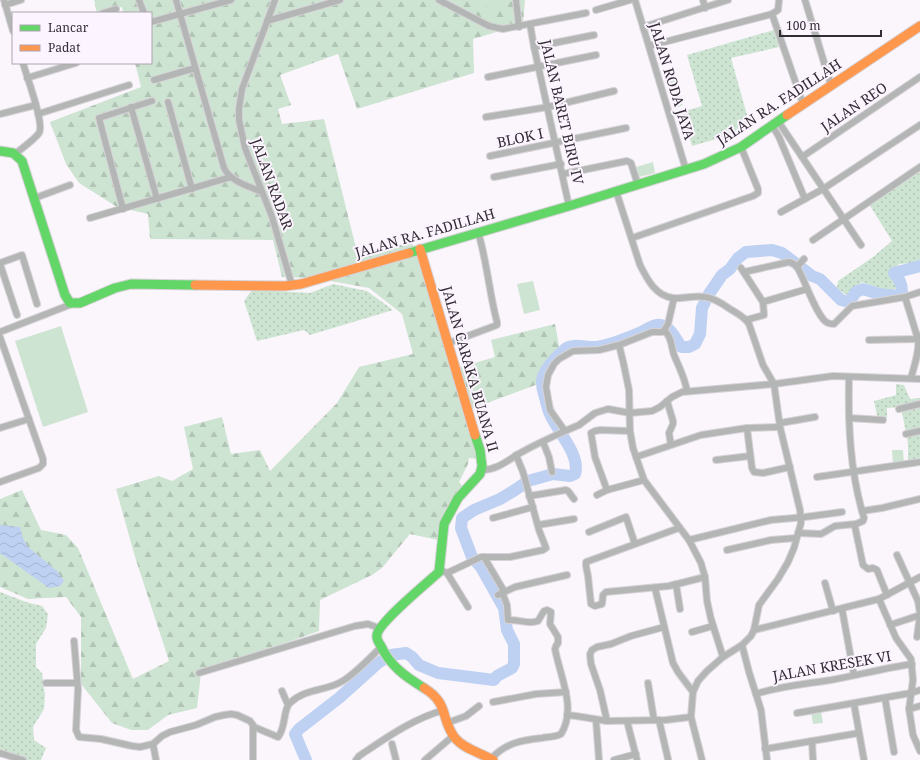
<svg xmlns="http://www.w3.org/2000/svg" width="920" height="760" font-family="'Noto Serif',serif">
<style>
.grass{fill:url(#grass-dots)}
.forest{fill:url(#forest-firs)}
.garden{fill:#cee4d2}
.water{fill:url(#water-waves)}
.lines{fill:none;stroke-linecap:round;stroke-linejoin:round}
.river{stroke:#bed1f2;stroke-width:12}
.street-casing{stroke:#d6d2d7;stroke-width:8}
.fast-casing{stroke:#d6d2d7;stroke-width:11}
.slow-casing{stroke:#d6d2d7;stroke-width:11}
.street{stroke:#b4b6b5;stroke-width:6}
.fast{stroke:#63d668;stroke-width:9}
.slow{stroke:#ff974d;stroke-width:9}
.labels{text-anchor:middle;stroke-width:4;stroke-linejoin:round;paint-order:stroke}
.street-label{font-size:14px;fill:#332c35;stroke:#fcf4fe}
</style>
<defs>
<pattern id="grass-dots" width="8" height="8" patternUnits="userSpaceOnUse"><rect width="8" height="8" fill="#cee4d2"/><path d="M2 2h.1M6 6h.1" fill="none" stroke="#b1c4b5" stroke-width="1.8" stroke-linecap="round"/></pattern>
<pattern id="forest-firs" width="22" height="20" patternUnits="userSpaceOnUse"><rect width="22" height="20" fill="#cee4d2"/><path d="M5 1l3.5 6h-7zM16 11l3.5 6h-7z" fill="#b1c4b5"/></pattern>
<pattern id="water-waves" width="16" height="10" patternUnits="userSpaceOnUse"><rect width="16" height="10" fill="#bed1f2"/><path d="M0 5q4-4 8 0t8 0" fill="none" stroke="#a4b4d0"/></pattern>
</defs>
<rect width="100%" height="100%" fill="#fbf6fc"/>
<g class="grass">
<polygon points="774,30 779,47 731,58 751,129 692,146 682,112 702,106 687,55"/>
<polygon points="920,172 920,262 899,264 893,270 897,277 898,286 893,291 884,290 862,282 856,286 851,295 845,294 837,288 838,281 873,257 892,241 869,204"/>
<polygon points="333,284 367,291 393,310 310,335 304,330 257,341 244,301 252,290 310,293"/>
<polygon points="896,384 904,385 910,399 920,398 920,458 908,461 908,444 901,407 887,408 887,419 878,420 874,401 896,395"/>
<polygon points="0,592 26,602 42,606 48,614 46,628 36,644 36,667 42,673 45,695 44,709 33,727 34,740 46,748 41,760 25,760 0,753"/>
</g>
<path class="forest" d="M94,0h431l-2,24 -50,15 1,34 -117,36 -19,-55 -58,21 11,30 -13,4 4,15 42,-5 33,133 55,-9 20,42 22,84 41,-12 -4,-17 64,-16 5,27 -15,18 -4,14 -73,27 11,49 -10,-1 -1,6 -9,18 6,7c-19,14 -25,28 -27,51l-28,-6 -28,34 -10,7 -52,25 -1,31 -118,42 -4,35 -29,7 -20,15h-17l-19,-7 -31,-39v-67l-15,-20 -38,2 -28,-12v-88l22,-9 19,40 25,5 12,13 55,131 36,-18 -34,-104 -19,-68 43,-13 13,5 21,-12 -9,-42 38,-10 9,37 29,-4 10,21 67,-68 22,-36 54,-13 -11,-40 -33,-26 -55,-10 -32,-1 -9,-37 -123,-1 -2,-25 -31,-7 -38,-24 -13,-19 -16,-42 91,-35 -6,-24h16v-50h-28l-1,-6 -25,6z"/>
<g class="garden">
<polygon points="487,0 505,0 504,11 486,9"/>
<polygon points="674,76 683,105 676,108 667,78"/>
<polygon points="653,162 655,173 639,177 636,167"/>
<polygon points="533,281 540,310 524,314 517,284"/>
<polygon points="61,326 88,412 43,427 15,341"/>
<polygon points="892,450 903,450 904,464 893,464"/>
<polygon points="821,711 823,723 813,724 811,712"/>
</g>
<polygon class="water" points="0,525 20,527 23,538 28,547 57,571 64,581 60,586 49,588 0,553"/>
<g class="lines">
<path class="river" d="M306,760l-11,-26 4,-5 40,-31 39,-35 13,-8 15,-2 6,4 7,8 19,8 56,7 3,-4 15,-8 2,-4v-20l-7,-14 -3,-22 -23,-41 -9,-10 -11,-29 1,-10 12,-8 26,-11 15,-9 13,-9 25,-7 17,2 5,-2c6,-19 -18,-43 -25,-60 -3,-6 -4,-14 -6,-20 -2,-6 -3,-12 -1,-18 4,-10 13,-19 21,-26 8,-8 22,-2 32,-3 15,-2 29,-8 43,-14 5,-2 9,-5 14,-7 14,-6 22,11 28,21h8l6,-3 5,-10 2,-26 7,-14 13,-19 8,-6 8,-11 8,-6 26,-2 10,3 30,23 8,3 21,21 8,2 7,-10 7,-3 16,5 18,2 5,-4c0,-8 -2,-12 -8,-19l26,-7"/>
<defs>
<g id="street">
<polyline points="4,0 13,31"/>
<polyline points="139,0 144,13"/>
<path d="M176,0l48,168c7,14 24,18 38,24"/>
<polyline points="275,0 242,89 239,109 239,120 245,148 272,217 292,285"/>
<polyline points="439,0 489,26 503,29 586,13"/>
<polyline points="516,0 519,27"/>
<polyline points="635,0 686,170"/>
<polyline points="703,0 705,8"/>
<polyline points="805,0 831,85"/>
<polyline points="5,5 21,0"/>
<polyline points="596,10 630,0"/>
<polyline points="103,13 116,9"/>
<polyline points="772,14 803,104"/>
<polyline points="267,21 340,0"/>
<polyline points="151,22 231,0"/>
<polyline points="530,24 534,47 569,206"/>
<polyline points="643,27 728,0"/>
<polyline points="649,46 772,14 778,10 779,0"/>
<polyline points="534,47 594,35"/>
<polyline points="488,77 596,55"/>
<polyline points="27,78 76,63"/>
<polyline points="154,80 195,68"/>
<polyline points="168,102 192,189"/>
<polyline points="131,107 157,199"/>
<polyline points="0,114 36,105"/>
<polyline points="38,114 129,85"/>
<polyline points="486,117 548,107 614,91"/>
<polyline points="778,121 861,245"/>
<polyline points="772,125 779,137 805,199"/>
<path d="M15,154c6,-5 20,-15 24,-21 6,-9 -13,-58 -16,-70"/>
<polyline points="490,156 626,128"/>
<polyline points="802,157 920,77"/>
<polyline points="563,174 627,161 631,163 638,185"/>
<polyline points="494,177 561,164"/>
<path d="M616,191l24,74c7,14 16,32 34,33 10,1 21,-3 31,-1 9,1 18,7 25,12 7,4 15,8 19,15l14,41 11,19 6,43 20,83 1,13 -7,25 -6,14 -10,17 -19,26 -5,25 -3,6 -9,9 -19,12 -16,14 -9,10 -5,11 -2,25 11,43"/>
<polyline points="35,198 70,185"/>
<polyline points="123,209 99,118 152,101"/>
<polyline points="781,212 823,189 920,125"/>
<polyline points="90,218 231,177"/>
<polyline points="632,238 753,196 758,193 758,189 741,147"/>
<polyline points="813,240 920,167"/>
<polyline points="0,263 22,255 37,304"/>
<polyline points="0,264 17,315"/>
<polyline points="797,267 804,259"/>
<polyline points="741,268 763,302"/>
<path d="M744,272l45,-10c4,1 6,2 8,5 7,10 20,52 31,56 2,1 4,1 6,1l18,-18 53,-9 15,-5"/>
<polyline points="746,320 764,315 763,302 807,289"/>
<path d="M665,331c7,7 6,15 9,24 5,12 11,23 13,36"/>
<polyline points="0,332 72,304"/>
<polyline points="0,337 43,459 43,464 39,468 0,482"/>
<polyline points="869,340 918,339 905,297"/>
<path d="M449,343l48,-18v-3c-8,-30 -10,-61 -19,-90"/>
<polyline points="619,345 623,361 629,390 630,431 633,448 644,480 689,540 701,563 705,577 707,601 711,619 723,657"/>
<path d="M849,377c-1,48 1,95 15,141l-1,3 -7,3 -1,3 8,38 5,4 5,-1 4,2 10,25"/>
<path d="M911,378c3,-12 9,-27 7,-39l2,-3"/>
<polyline points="667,401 673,421 673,424 669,433 671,445"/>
<polyline points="899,409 920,404"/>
<polyline points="849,418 883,420"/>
<polyline points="780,423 815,417"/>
<polyline points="0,428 29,419"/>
<polyline points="747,428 752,468 754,472 763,473 790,467"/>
<polyline points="565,431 579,425 595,413 608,409 630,413 652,411 660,407 672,397 682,392 774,384 833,376 920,379"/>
<polyline points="906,434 920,431"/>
<polyline points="543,442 549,457 552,472"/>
<polyline points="636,457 701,435 747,428 780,427"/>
<polyline points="716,460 750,456"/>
<path d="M482,470c16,0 27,-11 40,-18 14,-8 28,-14 43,-21l-15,-21 -4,-23 2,-12 6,-11 5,-5 14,-8 26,-1 20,-5 33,-13h11l5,-8 6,-26"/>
<polyline points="817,477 920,462"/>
<polyline points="607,490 595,457 591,433 595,431 600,430 630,431"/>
<polyline points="597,495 607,490 644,480"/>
<polyline points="529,496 566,490 568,491 574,499"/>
<polyline points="862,511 882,508 920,499"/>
<polyline points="493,518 533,507"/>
<polyline points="538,525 574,519"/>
<polyline points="679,528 586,562 586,566 588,576 591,604 595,606 602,604 603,595 606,592 669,586 705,577"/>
<polyline points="589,532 626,517 635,544"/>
<polyline points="798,533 821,534 835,526 856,524"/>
<polyline points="689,540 771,520 805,517 842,512"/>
<polyline points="727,550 771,540 796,538"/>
<polyline points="897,555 918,601 920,613"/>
<polyline points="484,557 504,591"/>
<polyline points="440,570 447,573 481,557 510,557 543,550 546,548 539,530 523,472 516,455"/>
<polyline points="447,573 468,607"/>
<polyline points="825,583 833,611"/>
<polyline points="676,584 680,609"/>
<polyline points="655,588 673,663 678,672 693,692"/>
<polyline points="498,595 515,587 567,575"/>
<polyline points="879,599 896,638 911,659 913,680 909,709 910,715 913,735 920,751"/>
<polyline points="842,609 854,675"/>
<polyline points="890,625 920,615"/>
<polyline points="754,630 879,599 920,577"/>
<polyline points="692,632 713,626"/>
<polyline points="917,637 920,615"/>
<polyline points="74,641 78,689 76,730 79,737 101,739 132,746 140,747 153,744 162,736 170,732 196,725 215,717 224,715 231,714 237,715 250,721 253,725 253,760"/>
<polyline points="742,645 749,672 761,710 767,760"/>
<polyline points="199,673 355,626 368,624 379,628"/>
<polyline points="46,683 77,683"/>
<polyline points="648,683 654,720"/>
<polyline points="282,691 288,705"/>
<path d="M756,694c24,-8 50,-10 75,-14 27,-5 54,-12 81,-16"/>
<polyline points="885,698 894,752"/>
<polyline points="493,702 536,694 566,692"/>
<polyline points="854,704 864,760"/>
<polyline points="909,709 920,706"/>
<polyline points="797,713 911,693 920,690"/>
<polyline points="567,715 576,716 607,721 666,720 691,717"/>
<polyline points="596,720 599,760"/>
<polyline points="659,720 668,759"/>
<polyline points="607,721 600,690 591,664 590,654 592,650 597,647 611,644 631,636 664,627"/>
<polyline points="627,721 637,760"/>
<polyline points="447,723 466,716 479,706"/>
<path d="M254,727l24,10c8,-9 5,-28 12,-34 14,-14 33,-12 49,-20 12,-5 32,-26 42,-36"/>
<polyline points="812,741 813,760"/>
<polyline points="153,744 156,760"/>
<polyline points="392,744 396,760"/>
<polyline points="765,749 859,733"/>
<polyline points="0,753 23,760"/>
<path d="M491,759c14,-16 31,-19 51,-21 6,-1 13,-1 19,-4 16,-25 -1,-58 -6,-85l1,-3 2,-3v-6l-8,-13 1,-12 -4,-2 -3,1 -6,10c-11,4 -19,-2 -30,-1l-1,-15 -5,-13"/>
<path d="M356,760l3,-4c27,-18 53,-37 85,-46"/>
<polyline points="425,760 453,736"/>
<polyline points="614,760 636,754"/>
</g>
<g id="fast">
<polyline points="0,151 13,153 22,161 65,295 70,303 80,303 115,288 131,284 195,285"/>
<polyline points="409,253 569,206 704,164 741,147 787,115"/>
<path d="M424,688c-18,-11 -34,-22 -43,-42 -2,-3 -5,-7 -4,-11 1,-12 51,-53 62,-63l5,-48 14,-26 22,-24 2,-8 -2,-16 -5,-15"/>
</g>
<g id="slow">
<polyline points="787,115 920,26"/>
<polyline points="420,249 475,435"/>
<polyline points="195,285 285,286 301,284 409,253"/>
<path d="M424,688c26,16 16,31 31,50 9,11 26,15 38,22"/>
</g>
</defs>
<use href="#street" class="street-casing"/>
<use href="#fast" class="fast-casing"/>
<use href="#slow" class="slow-casing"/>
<use href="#street" class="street"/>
<use href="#fast" class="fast"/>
<use href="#slow" class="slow"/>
</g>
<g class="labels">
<g class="street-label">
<text transform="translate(672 81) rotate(73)" y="5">JALAN RODA JAYA</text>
<text transform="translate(779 102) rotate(-33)" y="5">JALAN RA. FADILLAH</text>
<text transform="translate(854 107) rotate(-34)" y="5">JALAN REO</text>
<text transform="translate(562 112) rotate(77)" y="5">JALAN BARET BIRU IV</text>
<text transform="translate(520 138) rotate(-12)" y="5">BLOK I</text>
<text transform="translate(272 184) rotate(70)" y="5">JALAN RADAR</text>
<text transform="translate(425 233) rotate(-16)" y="5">JALAN RA. FADILLAH</text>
<text transform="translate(470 369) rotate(74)" y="5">JALAN CARAKA BUANA II</text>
<text transform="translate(832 666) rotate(-10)" y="5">JALAN KRESEK VI</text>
</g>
</g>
<rect x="12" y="12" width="140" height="52" fill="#fcf4fe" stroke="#aca4ae"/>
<rect x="20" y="25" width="20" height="6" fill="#63d668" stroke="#aca4ae"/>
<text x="48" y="32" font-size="12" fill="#332c35">Lancar</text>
<rect x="20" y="45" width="20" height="6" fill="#ff974d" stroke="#aca4ae"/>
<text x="48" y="52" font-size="12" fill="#332c35">Padat</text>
<path d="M780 30v6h101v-6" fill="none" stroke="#332c35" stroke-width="2"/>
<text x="786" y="30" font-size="12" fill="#332c35" stroke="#fcf4fe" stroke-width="3" paint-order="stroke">100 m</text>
</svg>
